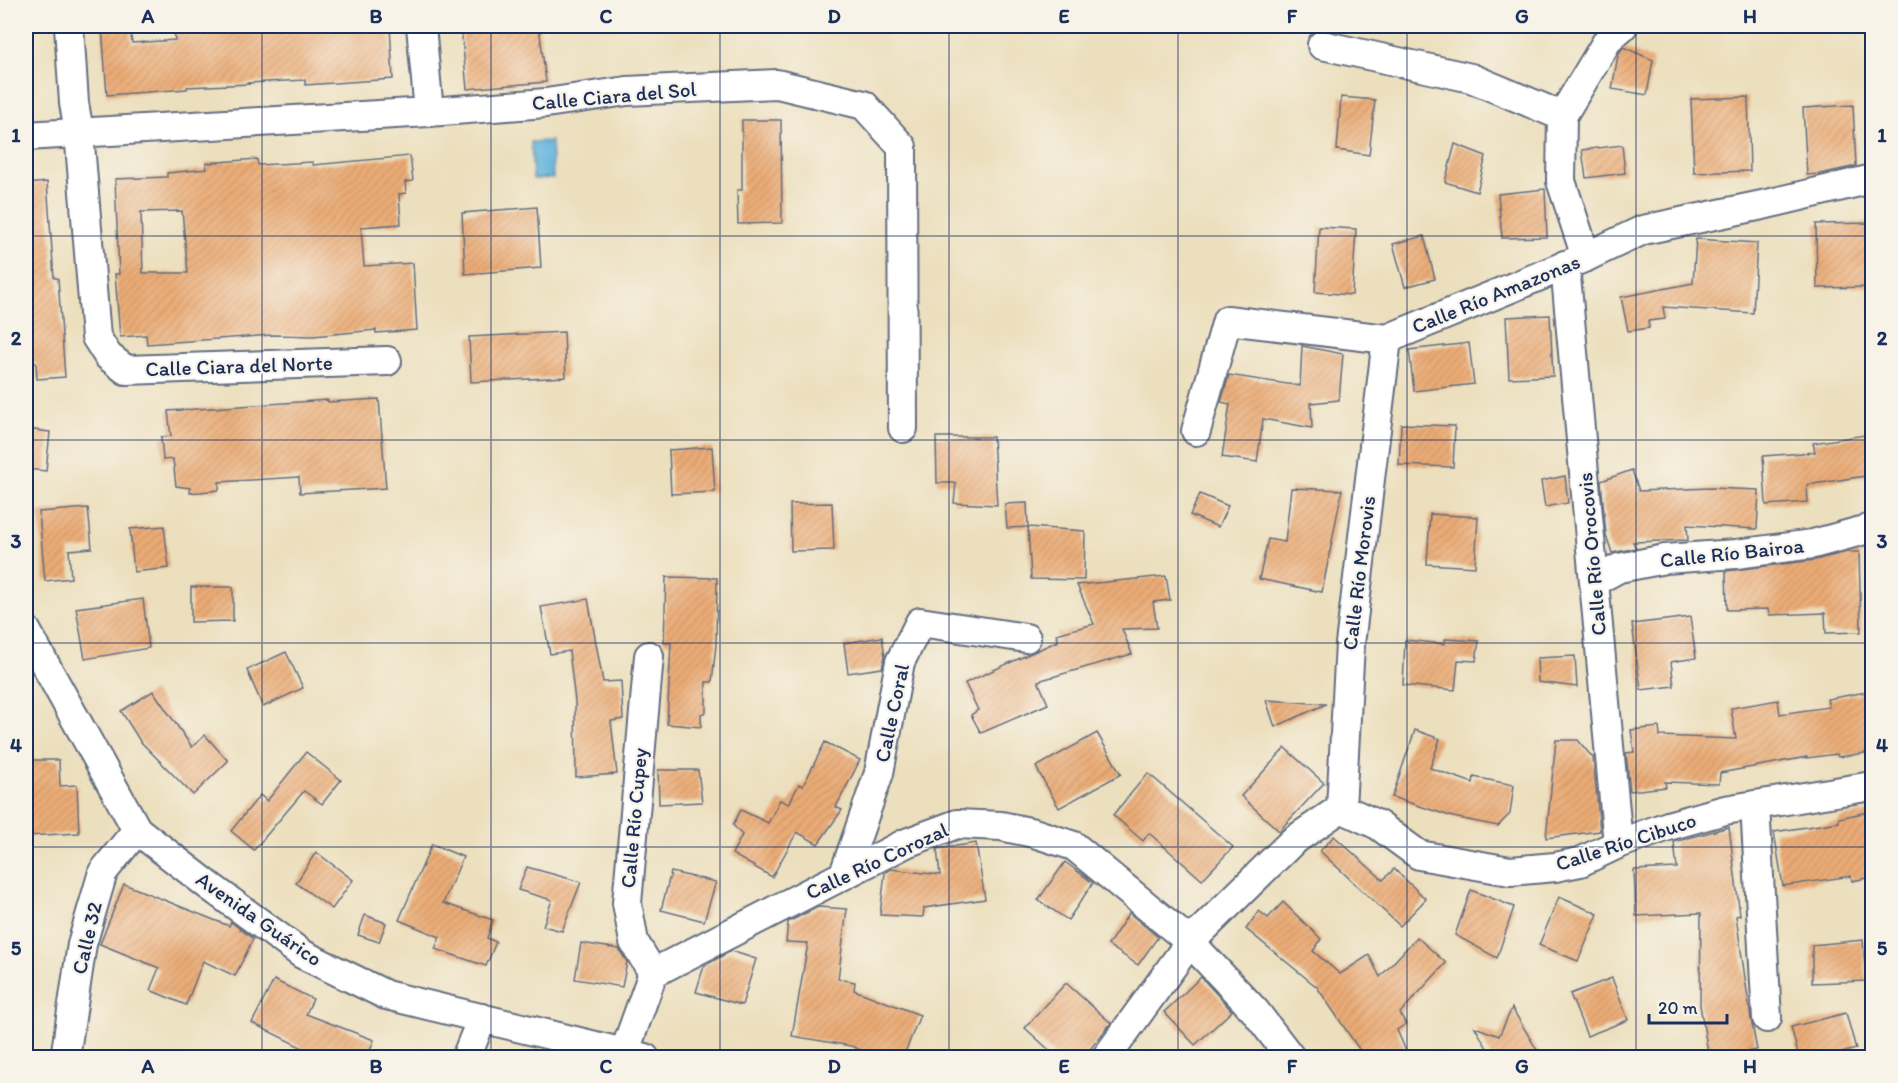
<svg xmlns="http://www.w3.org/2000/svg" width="1898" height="1083" font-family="Itim,sans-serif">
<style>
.water{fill:#5fb2db;stroke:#3d709c;stroke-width:1.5}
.building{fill:url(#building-hatch);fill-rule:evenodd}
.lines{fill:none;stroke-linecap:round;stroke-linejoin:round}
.minor-casing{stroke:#646d7f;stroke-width:32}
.minor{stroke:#fff;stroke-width:28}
.grid{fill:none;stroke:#1b2f5e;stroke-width:1.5;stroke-opacity:0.55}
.labels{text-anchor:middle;stroke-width:4.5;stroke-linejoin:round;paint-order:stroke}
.street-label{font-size:21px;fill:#1b2f5e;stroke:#f7f3e8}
.neatline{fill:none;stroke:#1b2f5e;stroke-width:2}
.grid-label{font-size:20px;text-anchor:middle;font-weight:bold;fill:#1b2f5e}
</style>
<defs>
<pattern id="building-hatch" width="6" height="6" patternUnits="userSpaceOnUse" patternTransform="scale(1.5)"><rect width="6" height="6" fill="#ebac76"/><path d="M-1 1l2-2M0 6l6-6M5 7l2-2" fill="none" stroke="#c99468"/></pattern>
</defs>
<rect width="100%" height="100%" fill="#f7f3e8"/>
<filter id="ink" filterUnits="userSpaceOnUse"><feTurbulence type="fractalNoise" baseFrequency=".0167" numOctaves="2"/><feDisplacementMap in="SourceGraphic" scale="12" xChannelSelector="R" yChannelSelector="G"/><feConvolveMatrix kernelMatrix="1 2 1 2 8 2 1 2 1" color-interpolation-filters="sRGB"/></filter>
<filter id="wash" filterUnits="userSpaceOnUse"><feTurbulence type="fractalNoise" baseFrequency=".008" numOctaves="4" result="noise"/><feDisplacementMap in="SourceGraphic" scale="24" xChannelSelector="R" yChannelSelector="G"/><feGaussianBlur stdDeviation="1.35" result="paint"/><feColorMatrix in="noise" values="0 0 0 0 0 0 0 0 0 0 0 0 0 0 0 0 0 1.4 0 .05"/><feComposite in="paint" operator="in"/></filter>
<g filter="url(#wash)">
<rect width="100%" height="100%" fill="#ecdfbd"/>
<polygon class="water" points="551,141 553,178 533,179 531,142"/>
<g id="blocks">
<g class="building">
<polygon points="130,26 132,43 175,40 174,26 390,26 393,79 305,85 305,80 248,83 249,84 187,87 187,89 107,95 102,27"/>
<polygon points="461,26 539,26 546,82 467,89"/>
<polygon points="1623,47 1653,60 1647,95 1612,89 1618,55"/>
<polygon points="1341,97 1375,100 1369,155 1337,150"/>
<polygon points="1748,97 1750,171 1694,173 1691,99"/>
<polygon points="1853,105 1856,166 1820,174 1807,175 1803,108"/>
<polygon points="742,120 781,120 782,223 738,224 737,190 742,190"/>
<polygon points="1455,144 1486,156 1477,192 1445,182"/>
<polygon points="1622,145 1625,173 1586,178 1582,150"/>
<path d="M410,156l3,25 -8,1 1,11 -7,1 2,30 -40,3 3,39 49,-3 4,67 -41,3v-3l-63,6 -41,-1 -125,9 -1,-9 -26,2 -5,-63h4l-4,-95 52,-2v-4l40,-4 -1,-6 51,-4 1,6 55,-3v3zM182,211l6,62h-45l-2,-61z"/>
<polygon points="47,182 54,278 58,278 65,377 37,379 36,363 26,363 26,184"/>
<polygon points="1545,189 1547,237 1502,238 1498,194"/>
<polygon points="537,207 541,268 465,274 462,213"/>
<polygon points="1872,223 1872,287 1817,288 1816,224"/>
<polygon points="1319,227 1356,229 1352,295 1315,292"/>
<polygon points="1424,236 1435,279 1405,287 1393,244"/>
<polygon points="1696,239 1757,243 1753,313 1663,307 1665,319 1648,321 1649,328 1628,331 1621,297 1693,283"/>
<polygon points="1550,315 1553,376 1509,378 1506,317"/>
<polygon points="564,332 566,377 471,382 469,337"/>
<polygon points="1469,343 1474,384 1414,391 1409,350"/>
<polygon points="1302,346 1343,354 1339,400 1311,403 1312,428 1263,419 1257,462 1222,457 1230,404 1221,402 1229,375 1300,386"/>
<polygon points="379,399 386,488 300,493 299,477 219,482 219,490 190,493 190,488 176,486 173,459 163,460 161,437 171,436 168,411 328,400 328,402"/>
<polygon points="1401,424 1455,426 1453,467 1399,465"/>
<polygon points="26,429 50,432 46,471 26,469"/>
<polygon points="1871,434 1872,475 1807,485 1808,502 1766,505 1763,456 1815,452 1813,443"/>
<polygon points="936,437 993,437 997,505 954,503 956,483 937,483"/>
<polygon points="712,447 715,492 671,494 669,450"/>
<polygon points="1632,470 1639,491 1710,488 1759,490 1757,529 1687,525 1688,540 1633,542 1636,548 1612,553 1606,535 1601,481"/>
<polygon points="1565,476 1568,503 1545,507 1541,481"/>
<polygon points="1291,488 1342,490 1322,592 1259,579 1268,539 1285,542"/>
<polygon points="1200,494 1228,506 1218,527 1190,515"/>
<polygon points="832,503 834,550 791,551 790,504"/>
<polygon points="1027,503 1028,527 1007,528 1005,504"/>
<polygon points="88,508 92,548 69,550 71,578 45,581 39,512"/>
<polygon points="1430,514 1478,517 1475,567 1427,564"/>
<polygon points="164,526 169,568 134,572 130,529"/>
<polygon points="1028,527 1085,531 1084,580 1031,579"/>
<polygon points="1847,552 1859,552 1861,632 1826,633 1825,613 1769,615 1768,609 1727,610 1726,571 1815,560"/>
<polygon points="1166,576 1170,600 1153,602 1157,628 1122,629 1132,654 1038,681 1048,704 981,733 971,715 978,710 965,683 1058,641 1056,634 1094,624 1077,585"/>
<polygon points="666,577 717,578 716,645 712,682 706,682 706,712 701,714 701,727 667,724 671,643 664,643"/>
<polygon points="191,587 233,587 233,621 191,622"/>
<polygon points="143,599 149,648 85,659 76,608"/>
<polygon points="588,599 603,682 621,681 623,719 611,721 617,774 576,777 575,701 569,651 550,654 541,607"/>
<polygon points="1690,617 1696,658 1671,662 1674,686 1641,690 1632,624"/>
<polygon points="882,637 885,656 882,668 848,673 844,643"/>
<polygon points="1445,639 1479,641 1476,661 1458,660 1455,690 1403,685 1405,640 1445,644"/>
<polygon points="286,652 303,688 263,707 247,670"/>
<polygon points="1575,656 1577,687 1538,682 1537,658"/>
<polygon points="153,691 192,747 205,735 228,761 193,795 140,741 121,711"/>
<polygon points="1872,691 1872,752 1838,757 1837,754 1807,758 1807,757 1720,773 1719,784 1665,782 1666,787 1630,791 1626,753 1634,752 1631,730 1659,727 1660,736 1736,739 1731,708 1778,700 1780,714 1829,707 1827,699"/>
<polygon points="1266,700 1326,704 1275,727"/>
<polygon points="1415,730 1440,739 1430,768 1473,783 1474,777 1514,785 1510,814 1498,826 1453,817 1392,797"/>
<polygon points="1097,733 1121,774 1059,808 1036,767"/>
<polygon points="1556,740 1578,740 1592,757 1593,757 1600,831 1546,838"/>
<polygon points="825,742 860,760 836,807 842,810 818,844 797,832 772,877 732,854 742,835 733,825 741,810 768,823 780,800 789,804 799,784 803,786"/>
<polygon points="1285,748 1324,783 1279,831 1241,796"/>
<polygon points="306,752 341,780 322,804 304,791 254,850 231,831 260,795 267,801"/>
<polygon points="26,760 59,760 60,786 77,785 79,833 26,836"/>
<polygon points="658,770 698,770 702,802 659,804"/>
<polygon points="1148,773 1233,847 1202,880 1149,833 1143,841 1113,815"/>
<polygon points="1872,811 1872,877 1852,881 1851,876 1783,886 1774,832 1839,822 1839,818"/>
<polygon points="1729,827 1740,915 1736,916 1751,1019 1757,1050 1709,1058 1700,1005 1701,913 1636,916 1634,870 1677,868 1674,842"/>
<polygon points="1334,836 1383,880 1394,869 1426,899 1400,926 1320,851"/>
<polygon points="976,843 985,899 924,908 923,917 880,915 885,873 891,869 940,875 937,849"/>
<polygon points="432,844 463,857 443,903 493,920 487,938 496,942 486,966 435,949 440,937 399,920"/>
<polygon points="316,852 353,880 332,909 296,883"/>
<polygon points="1065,862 1093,883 1068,920 1038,900"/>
<polygon points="527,867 581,882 562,931 543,926 552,900 518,890"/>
<polygon points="671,872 716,882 704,921 661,910"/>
<polygon points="124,884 229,926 231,922 253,939 235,976 203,961 186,1005 150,990 159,968 100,944"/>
<polygon points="1471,890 1514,907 1497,958 1455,935"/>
<polygon points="1559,897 1598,914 1578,961 1539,945"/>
<polygon points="1283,902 1321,939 1313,951 1340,974 1369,955 1380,977 1417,937 1446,963 1400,1013 1406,1024 1397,1030 1409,1058 1365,1058 1317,987 1246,929 1259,911 1268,918"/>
<polygon points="818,907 847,909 838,979 855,982 854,990 920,1015 903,1058 881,1058 851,1046 792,1036 808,943 786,942 788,922"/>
<polygon points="1129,913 1158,937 1138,965 1108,945"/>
<polygon points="365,915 386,923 379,942 358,935"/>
<polygon points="1863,940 1866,981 1812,983 1812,945"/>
<polygon points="581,943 619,949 627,962 622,987 575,979"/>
<polygon points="731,951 756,959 742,1005 696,992 704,966"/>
<polygon points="1201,977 1232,1011 1195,1045 1164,1012"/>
<polygon points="1612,978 1628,1020 1587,1036 1570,994"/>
<polygon points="274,980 313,999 306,1014 374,1040 367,1058 323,1058 252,1023"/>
<polygon points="1066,983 1111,1023 1083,1058 1058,1058 1025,1028"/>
<polygon points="1512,1008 1537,1050 1550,1056 1550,1058 1490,1058 1491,1055 1475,1027 1499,1036"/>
<polygon points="1846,1013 1856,1049 1823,1058 1799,1058 1791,1027"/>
</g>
</g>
</g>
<g filter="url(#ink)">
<use href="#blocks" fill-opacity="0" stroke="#646d7f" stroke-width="1.5"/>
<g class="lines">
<defs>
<g id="minor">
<polyline points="69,26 74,103 79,132 96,337 108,356 126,370 387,361"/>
<polyline points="421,26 429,112"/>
<polyline points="1322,45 1471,78 1562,116"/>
<polyline points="26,136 429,112 546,103 627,91 777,84 864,105 902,147 903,428"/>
<polyline points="1586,257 1561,181 1562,116 1609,38 1623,26"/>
<polyline points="1565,265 1618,844"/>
<polyline points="1196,431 1227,320 1387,339 1586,257 1643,230 1767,204 1872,179"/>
<polyline points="1595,581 1619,568 1665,559 1736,554 1813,544 1872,528"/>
<polyline points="26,630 137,830 208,885 302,954 386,995 645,1058"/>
<polyline points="649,656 627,903 634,942 653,973"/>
<polyline points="1755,805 1767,1018"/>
<polyline points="1341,808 1350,644 1387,339"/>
<polyline points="844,874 879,773 900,662 920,622 1026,638"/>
<polyline points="625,1051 653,973 906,843 957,824 1001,826 1034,833 1074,846 1190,942 1255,1011 1291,1058"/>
<polyline points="65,1058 82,944 103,872 137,830"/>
<polyline points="466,1058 482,1018"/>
<polyline points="1106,1058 1190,942 1293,841 1341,808 1378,825 1419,855 1510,871 1555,867 1580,862 1618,844 1668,826 1725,810 1872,786"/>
</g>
</defs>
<use href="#minor" class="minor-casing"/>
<use href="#minor" class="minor"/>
</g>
</g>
<path class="grid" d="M262,26v1032M491,26v1032M720,26v1032M949,26v1032M1178,26v1032M1407,26v1032M1636,26v1032M26,236h1846M26,440h1846M26,643h1846M26,847h1846"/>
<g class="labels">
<g class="street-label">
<text transform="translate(614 96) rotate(-5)" y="7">Calle Ciara del Sol</text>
<text transform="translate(1496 294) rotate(-22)" y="7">Calle Río Amazonas</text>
<text transform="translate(239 366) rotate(-2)" y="7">Calle Ciara del Norte</text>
<text transform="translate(1732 553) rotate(-6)" y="7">Calle Río Bairoa</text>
<text transform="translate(1592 554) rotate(-95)" y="7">Calle Río Orocovis</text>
<text transform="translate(1359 573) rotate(-83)" y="7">Calle Río Morovis</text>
<text transform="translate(892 713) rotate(-78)" y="7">Calle Coral</text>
<text transform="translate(634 818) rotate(-85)" y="7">Calle Río Cupey</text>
<text transform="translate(1626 842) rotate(-18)" y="7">Calle Río Cibuco</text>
<text transform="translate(877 861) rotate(-25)" y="7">Calle Río Corozal</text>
<text transform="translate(259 919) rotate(35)" y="7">Avenida Guárico</text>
<text transform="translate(87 938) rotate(-77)" y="7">Calle 32</text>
</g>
</g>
<rect width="1898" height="1083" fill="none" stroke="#f7f3e8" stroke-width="66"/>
<path d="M1649 1014v9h78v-9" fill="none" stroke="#1b2f5e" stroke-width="3"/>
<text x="1658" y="1014" font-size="18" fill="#1b2f5e" stroke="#f7f3e8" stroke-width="4.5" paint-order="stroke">20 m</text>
<rect x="33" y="33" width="1832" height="1017" class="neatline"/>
<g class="grid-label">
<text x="148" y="23">A</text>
<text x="376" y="23">B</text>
<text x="606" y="23">C</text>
<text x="834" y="23">D</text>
<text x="1064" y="23">E</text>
<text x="1292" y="23">F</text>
<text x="1522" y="23">G</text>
<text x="1750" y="23">H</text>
<text x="16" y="142">1</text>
<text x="1882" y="142">1</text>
<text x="16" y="345">2</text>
<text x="1882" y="345">2</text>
<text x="16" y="548">3</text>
<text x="1882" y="548">3</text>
<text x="16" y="752">4</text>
<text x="1882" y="752">4</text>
<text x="16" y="955">5</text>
<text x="1882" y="955">5</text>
<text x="148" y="1073">A</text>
<text x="376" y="1073">B</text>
<text x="606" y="1073">C</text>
<text x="834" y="1073">D</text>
<text x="1064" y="1073">E</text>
<text x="1292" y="1073">F</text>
<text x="1522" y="1073">G</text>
<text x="1750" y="1073">H</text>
</g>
</svg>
